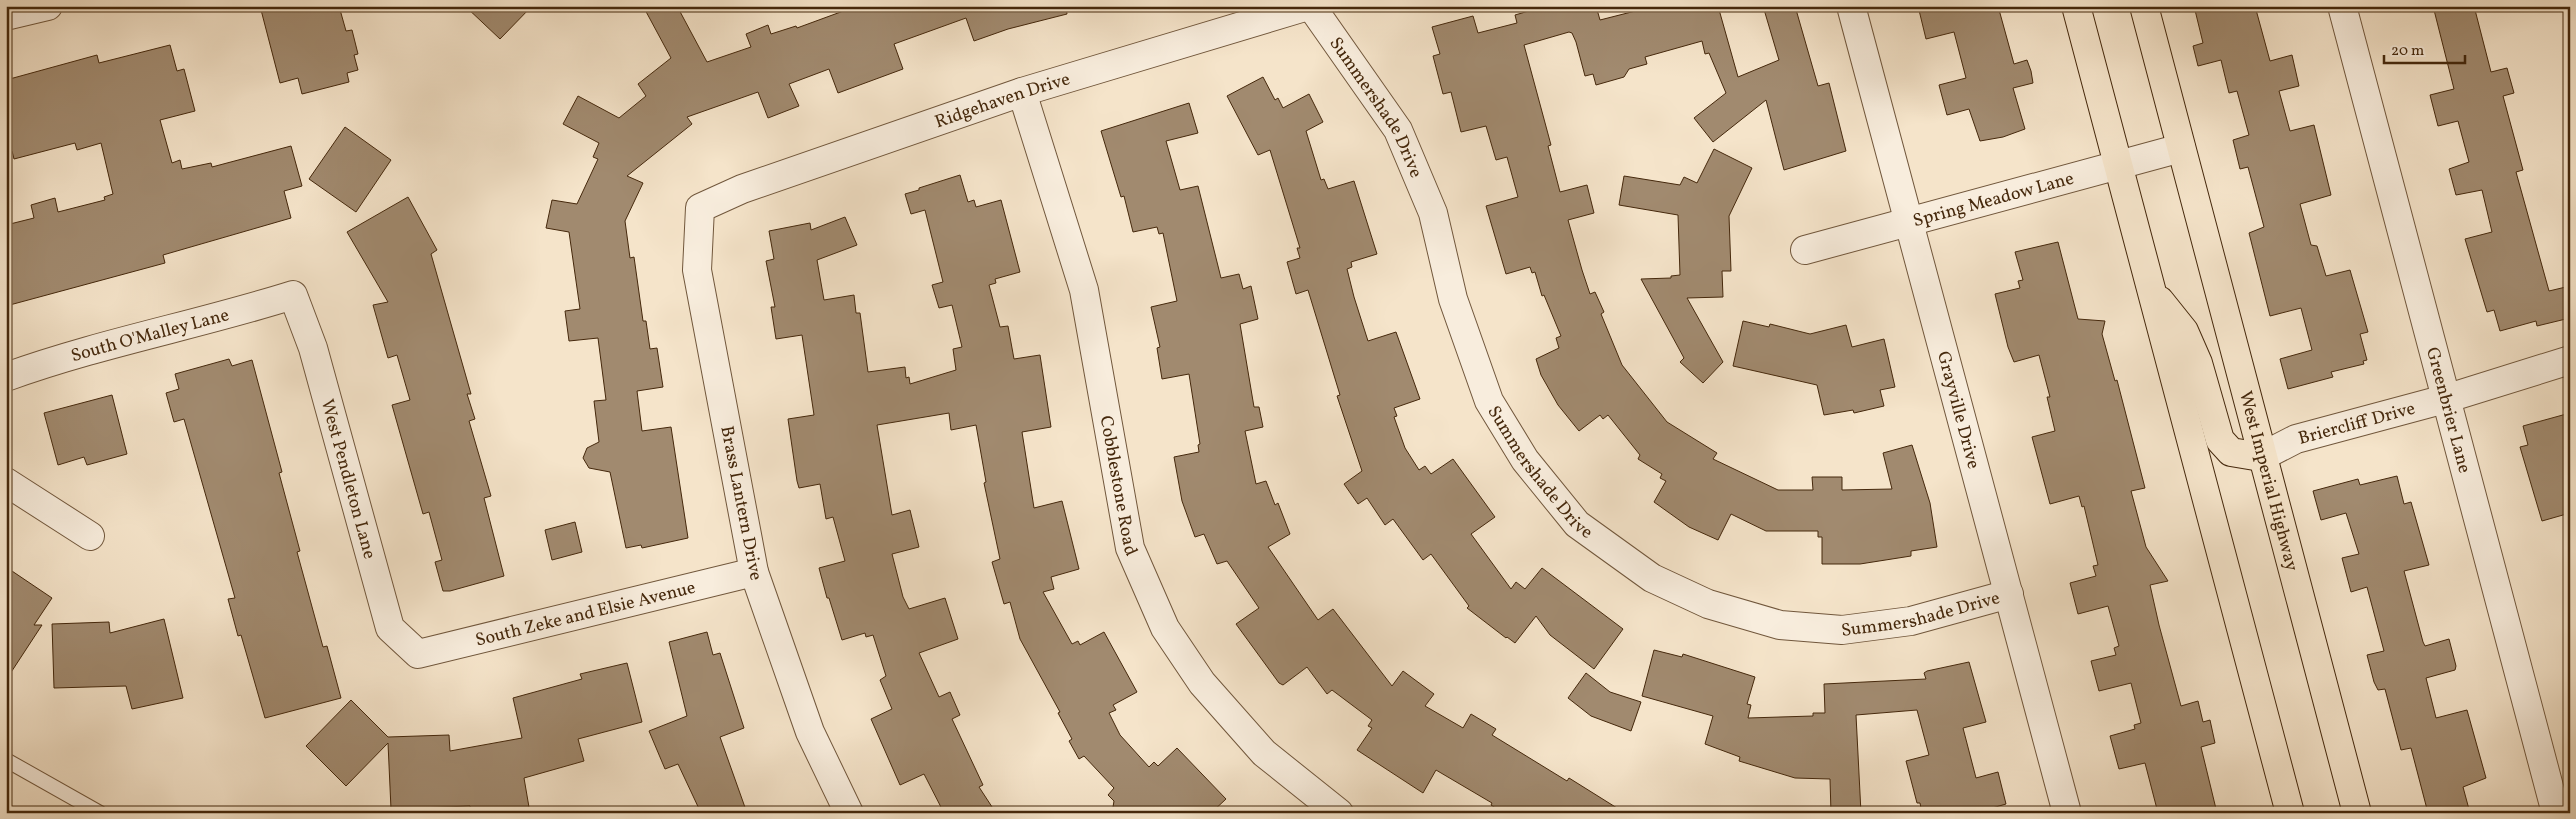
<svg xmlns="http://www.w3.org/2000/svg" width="2576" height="819" font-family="Vollkorn,serif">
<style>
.building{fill:#a18a6f;stroke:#45280c}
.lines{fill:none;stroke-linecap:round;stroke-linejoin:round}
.service-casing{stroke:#71573c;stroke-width:16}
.minor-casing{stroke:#71573c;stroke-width:30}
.primary-casing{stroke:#45280c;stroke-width:30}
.service{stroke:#f8eddd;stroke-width:14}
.minor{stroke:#f8eddd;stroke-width:28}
.primary{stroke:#f5e4ca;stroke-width:28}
.labels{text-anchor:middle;stroke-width:5;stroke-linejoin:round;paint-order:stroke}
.street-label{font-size:18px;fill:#45280c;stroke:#f8eddd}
</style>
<rect width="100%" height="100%" fill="#f5e4ca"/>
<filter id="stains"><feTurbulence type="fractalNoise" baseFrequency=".004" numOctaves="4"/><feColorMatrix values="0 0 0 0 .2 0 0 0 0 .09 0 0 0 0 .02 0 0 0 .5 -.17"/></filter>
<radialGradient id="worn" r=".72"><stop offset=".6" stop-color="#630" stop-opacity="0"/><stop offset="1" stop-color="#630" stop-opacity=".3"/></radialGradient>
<g class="building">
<polygon points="260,6 339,6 346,31 352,30 358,54 354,55 358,70 347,73 349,82 302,94 298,78 280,83"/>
<polygon points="465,6 532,6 500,39"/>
<polygon points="643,6 677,6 707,62 751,47 746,34 768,25 771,34 796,26 797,28 857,6 1066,6 1067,14 1008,29 974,41 966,18 894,44 903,69 838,93 829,69 789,84 799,106 768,118 758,92 687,117 692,124 627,176 643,183 625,221 630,258 634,257 643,321 646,321 650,349 657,348 663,387 637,391 642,431 671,427 688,538 642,548 641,545 626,548 610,472 589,468 583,458 587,448 599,442 594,401 606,400 598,338 569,341 565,311 580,309 569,232 546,228 552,200 577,204 598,159 593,157 599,143 563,124 578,96 619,118 646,96 638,84 671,58"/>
<polygon points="1546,6 1596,6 1600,20 1655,6 1718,6 1738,77 1779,60 1763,6 1795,6 1818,86 1829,83 1846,151 1784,170 1766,100 1713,142 1694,118 1726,93 1709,53 1705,54 1702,41 1645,57 1647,64 1629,69 1624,77 1596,85 1593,74 1585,76 1576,42 1572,33 1569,32 1524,45 1551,145 1548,146 1560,192 1587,185 1594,213 1568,220 1582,270 1590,294 1595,292 1604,312 1601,314 1622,365 1667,422 1717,453 1713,459 1778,490 1813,490 1812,477 1842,477 1842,490 1892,489 1883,453 1912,445 1930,503 1937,547 1911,551 1911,556 1860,564 1822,564 1822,537 1818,537 1818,531 1766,531 1731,514 1718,540 1689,527 1654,502 1666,481 1660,478 1662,474 1638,459 1640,455 1608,415 1603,419 1600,415 1579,431 1558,405 1541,375 1536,359 1559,348 1556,338 1561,336 1544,295 1542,296 1535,272 1532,273 1530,267 1506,274 1486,206 1518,197 1507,157 1496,160 1486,126 1461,132 1451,92 1443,94 1433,56 1440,54 1432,27 1473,16 1478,33 1517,23 1515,15"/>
<polygon points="1918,6 1998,6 2014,64 2027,60 2031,71 2033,83 2013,88 2025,129 2003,137 1980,141 1969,109 1947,115 1939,85 1966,78 1954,32 1926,39"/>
<polygon points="2194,6 2255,6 2270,61 2292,55 2299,86 2279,91 2290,131 2314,125 2331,195 2300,204 2311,245 2317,246 2326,276 2350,270 2368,332 2360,334 2367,360 2363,361 2364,364 2331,372 2333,377 2288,389 2280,359 2312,350 2301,308 2270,316 2249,233 2264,227 2248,167 2240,169 2233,140 2249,135 2237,91 2229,93 2221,60 2198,66 2193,46 2203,43"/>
<polygon points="2433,6 2474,6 2491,72 2507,68 2514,93 2503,96 2523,170 2516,172 2549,291 2570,286 2570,318 2537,326 2536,321 2500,331 2494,310 2487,312 2465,239 2492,232 2482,190 2456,195 2449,169 2469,162 2458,121 2438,126 2430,95 2454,89"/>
<polygon points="170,45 177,71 184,69 195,111 160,120 172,163 180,160 182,169 211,163 212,167 291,146 302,186 284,191 291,218 163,255 165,263 6,306 6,225 34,218 31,205 55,198 58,212 105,200 104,197 113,194 101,143 77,150 75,143 14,159 12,151 6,153 6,80 97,55 99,63"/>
<polygon points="1263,77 1275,100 1278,98 1283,108 1309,94 1323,122 1306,131 1321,180 1324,179 1328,189 1354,181 1377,254 1351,262 1352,267 1347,269 1354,297 1368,341 1396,332 1420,399 1394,408 1397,416 1394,417 1405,448 1419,470 1425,466 1431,474 1453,459 1495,517 1471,534 1511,589 1516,582 1525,589 1542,568 1623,629 1594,669 1550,635 1536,616 1515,643 1507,637 1506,638 1467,608 1469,606 1431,554 1423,560 1393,519 1385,525 1367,498 1358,504 1344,484 1362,471 1337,396 1340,395 1308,290 1296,294 1287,262 1300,258 1297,248 1300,248 1270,150 1258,155 1227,96"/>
<polygon points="1189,103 1198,133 1166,141 1180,190 1198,186 1221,278 1239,274 1243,289 1251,286 1258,319 1240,324 1254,407 1259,407 1263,427 1245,431 1256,484 1266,481 1275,505 1278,503 1290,534 1268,547 1318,620 1333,609 1392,686 1403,671 1434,694 1425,706 1463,728 1471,714 1496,729 1492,735 1567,781 1569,778 1625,813 1503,813 1491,805 1492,803 1436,770 1423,793 1357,750 1372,728 1368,726 1372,720 1332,690 1327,694 1307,667 1283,685 1279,683 1236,624 1259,608 1227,561 1217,564 1204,534 1195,537 1182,501 1174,457 1199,452 1198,445 1200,444 1189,374 1162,379 1157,348 1160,347 1151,307 1177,301 1163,233 1159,234 1157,227 1133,232 1124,196 1121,197 1101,131"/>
<polygon points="345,127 391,160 356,212 309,179"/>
<polygon points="1714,149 1752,168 1729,216 1731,271 1722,271 1723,297 1687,298 1723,362 1703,383 1680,362 1684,358 1641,279 1671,278 1671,276 1680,275 1678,215 1619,205 1624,176 1680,185 1684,177 1697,183"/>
<polygon points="960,175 968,202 974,200 976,207 1001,200 1020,272 995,279 996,283 989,285 1000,327 1008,326 1014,359 1040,355 1051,427 1022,432 1034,508 1062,501 1079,569 1051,577 1054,589 1043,592 1072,644 1078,641 1080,645 1104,632 1137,692 1113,705 1116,710 1109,713 1120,735 1149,767 1154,762 1158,766 1177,748 1226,799 1211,813 1112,813 1114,801 1108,795 1114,788 1084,756 1079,759 1069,741 1072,739 1058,713 1060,712 1020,639 1010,602 1004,604 992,562 1000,559 984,483 986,482 976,425 951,430 949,413 877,425 892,515 910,510 919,547 892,554 903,597 909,609 945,598 958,639 919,653 939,697 950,692 960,715 952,719 983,785 979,787 996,813 944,813 924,774 900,785 871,719 892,709 880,680 886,676 873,635 866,637 865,633 842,640 829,598 827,598 819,568 845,561 833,517 826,519 820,484 799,488 797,481 788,419 814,415 802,335 776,339 771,307 775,307 766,261 774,259 769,231 810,223 811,230 845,217 857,245 817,260 824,300 854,295 856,313 860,313 868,372 905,367 906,378 909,377 910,384 956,370 953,349 962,347 952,305 939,308 932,285 943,282 925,210 911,214 905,194 919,190 919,188"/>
<polygon points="408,197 437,250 431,254 471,394 467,394 475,419 469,421 491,496 484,498 504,576 450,591 443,591 435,562 442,560 429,512 423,514 392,405 410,400 397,355 388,358 373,305 388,302 347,232"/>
<polygon points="2058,242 2078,319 2105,321 2102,334 2115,381 2117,380 2145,488 2131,491 2146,547 2168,581 2150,585 2159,625 2181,706 2198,701 2203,722 2210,720 2215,743 2201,747 2217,813 2158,813 2145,763 2119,769 2110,736 2135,729 2134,725 2141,723 2131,683 2099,691 2091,661 2116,655 2114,648 2119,646 2108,606 2078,614 2070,583 2096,576 2093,566 2098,565 2084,506 2082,507 2079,496 2050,504 2032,437 2055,431 2047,397 2050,397 2039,355 2014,362 2008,347 1995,294 2020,288 2018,281 2023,280 2015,252"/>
<polygon points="1743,321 1769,327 1770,324 1810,334 1846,325 1852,347 1884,339 1895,387 1880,390 1884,406 1854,413 1853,410 1824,415 1817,385 1733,366"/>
<polygon points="229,359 232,366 252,360 282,472 279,473 300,551 297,552 323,647 327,646 341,698 265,718 241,635 238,636 228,599 235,598 184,419 174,422 166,393 179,389 175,374"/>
<polygon points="112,395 127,454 87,465 84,457 58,465 44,413"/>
<polygon points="2570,413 2570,513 2542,521 2520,447 2528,445 2523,426"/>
<polygon points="2397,476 2404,504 2411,502 2429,565 2404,571 2423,642 2425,646 2449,639 2456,666 2455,670 2426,678 2436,718 2467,710 2486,778 2463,787 2470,813 2428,813 2411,748 2401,750 2385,689 2378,690 2374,682 2367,655 2384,651 2367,587 2351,592 2342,558 2359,554 2346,513 2321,520 2313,491 2358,479 2360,485"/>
<polygon points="575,522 582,552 552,560 545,530"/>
<polygon points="6,567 52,598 34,625 42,625 6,680"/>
<polygon points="164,619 183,698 132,709 126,686 54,688 52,624 109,622 110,633"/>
<polygon points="707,632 713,655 720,653 744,728 720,737 747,813 701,813 678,764 665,769 649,731 687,716 669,642"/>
<polygon points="1654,650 1682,657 1683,654 1755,677 1747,704 1751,705 1748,718 1813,716 1813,713 1825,713 1824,684 1926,679 1924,673 1927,671 1969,662 1986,722 1963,728 1976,778 1998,772 2006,804 1975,813 1922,813 1920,803 1917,803 1906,761 1929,755 1917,710 1856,715 1861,813 1831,813 1830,779 1795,778 1739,761 1740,757 1705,744 1713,716 1642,696"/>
<polygon points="627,663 642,722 578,739 584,761 524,778 530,813 471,813 470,806 391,809 388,743 346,786 306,746 351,700 388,737 449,735 450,751 522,738 513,698 582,679 580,674"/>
<polygon points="1586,673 1610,692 1641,702 1631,731 1591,716 1568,698"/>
</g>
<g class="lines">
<defs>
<polyline id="service" points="6,760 100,813"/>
<g id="minor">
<path id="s1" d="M1311,6l87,124 35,83 20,86 36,102 36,59 52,64 75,54 56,26 72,21 62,5 69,-9 98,-27"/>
<path id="s2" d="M1851,6l216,807"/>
<path id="s3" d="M2342,6l214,807"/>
<polyline points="6,16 48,6"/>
<path id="s4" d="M1022,92l62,198 46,258 35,80 37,55 62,70 75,60"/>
<path id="s5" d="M1805,250l376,-102"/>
<path id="s6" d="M6,377c94,-34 192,-52 287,-82l20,53 77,280 28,26 336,-82"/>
<path id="s7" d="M2261,457l35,-18 149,-40 125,-39"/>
<polyline points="6,482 90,536"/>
<path id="s8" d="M849,813l-39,-81 -56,-160 -57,-302 3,-62 42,-19 280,-97 286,-86"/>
</g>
<g id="primary">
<polyline points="2076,6 2290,813"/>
<path id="s9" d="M2144,6l213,807"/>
<polyline points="2160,301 2184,331 2198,363 2220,440 2231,452 2261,457"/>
</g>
</defs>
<use href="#service" class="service-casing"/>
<use href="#minor" class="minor-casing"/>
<use href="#primary" class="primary-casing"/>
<use href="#service" class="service"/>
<use href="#minor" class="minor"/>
<use href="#primary" class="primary"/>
</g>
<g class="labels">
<g class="street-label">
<text dy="6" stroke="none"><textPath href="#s8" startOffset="950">Ridgehaven Drive</textPath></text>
<text dy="6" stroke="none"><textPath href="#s1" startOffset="121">Summershade Drive</textPath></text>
<text dy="6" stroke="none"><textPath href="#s5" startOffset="195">Spring Meadow Lane</textPath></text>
<text dy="6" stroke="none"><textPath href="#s6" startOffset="150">South O'Malley Lane</textPath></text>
<text dy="6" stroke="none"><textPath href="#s2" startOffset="418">Grayville Drive</textPath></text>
<text dy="6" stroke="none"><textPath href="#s3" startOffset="418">Greenbrier Lane</textPath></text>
<text dy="6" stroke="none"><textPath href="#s7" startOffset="102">Briercliff Drive</textPath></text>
<text dy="6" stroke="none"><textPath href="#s1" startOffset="526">Summershade Drive</textPath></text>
<text dy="6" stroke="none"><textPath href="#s6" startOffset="491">West Pendleton Lane</textPath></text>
<text dy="6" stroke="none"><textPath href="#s9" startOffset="491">West Imperial Highway</textPath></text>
<text dy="6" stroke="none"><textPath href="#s4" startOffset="406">Cobblestone Road</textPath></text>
<text transform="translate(742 503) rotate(79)" y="6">Brass Lantern Drive</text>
<text dy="6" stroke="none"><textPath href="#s1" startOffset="961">Summershade Drive</textPath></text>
<text dy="6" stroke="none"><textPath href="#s6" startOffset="856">South Zeke and Elsie Avenue</textPath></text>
</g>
</g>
<rect width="2576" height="819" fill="none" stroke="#f5e4ca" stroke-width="25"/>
<rect x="8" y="8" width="2561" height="804" fill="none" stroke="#45280c" stroke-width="2.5"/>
<rect x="12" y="12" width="2551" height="794" fill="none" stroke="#45280c"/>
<path d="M2384 55v8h81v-8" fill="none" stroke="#45280c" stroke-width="2.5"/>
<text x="2391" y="55" font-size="15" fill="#45280c" stroke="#f8eddd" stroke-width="4" paint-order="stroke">20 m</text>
<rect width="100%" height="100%" filter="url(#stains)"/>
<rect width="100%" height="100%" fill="url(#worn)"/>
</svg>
